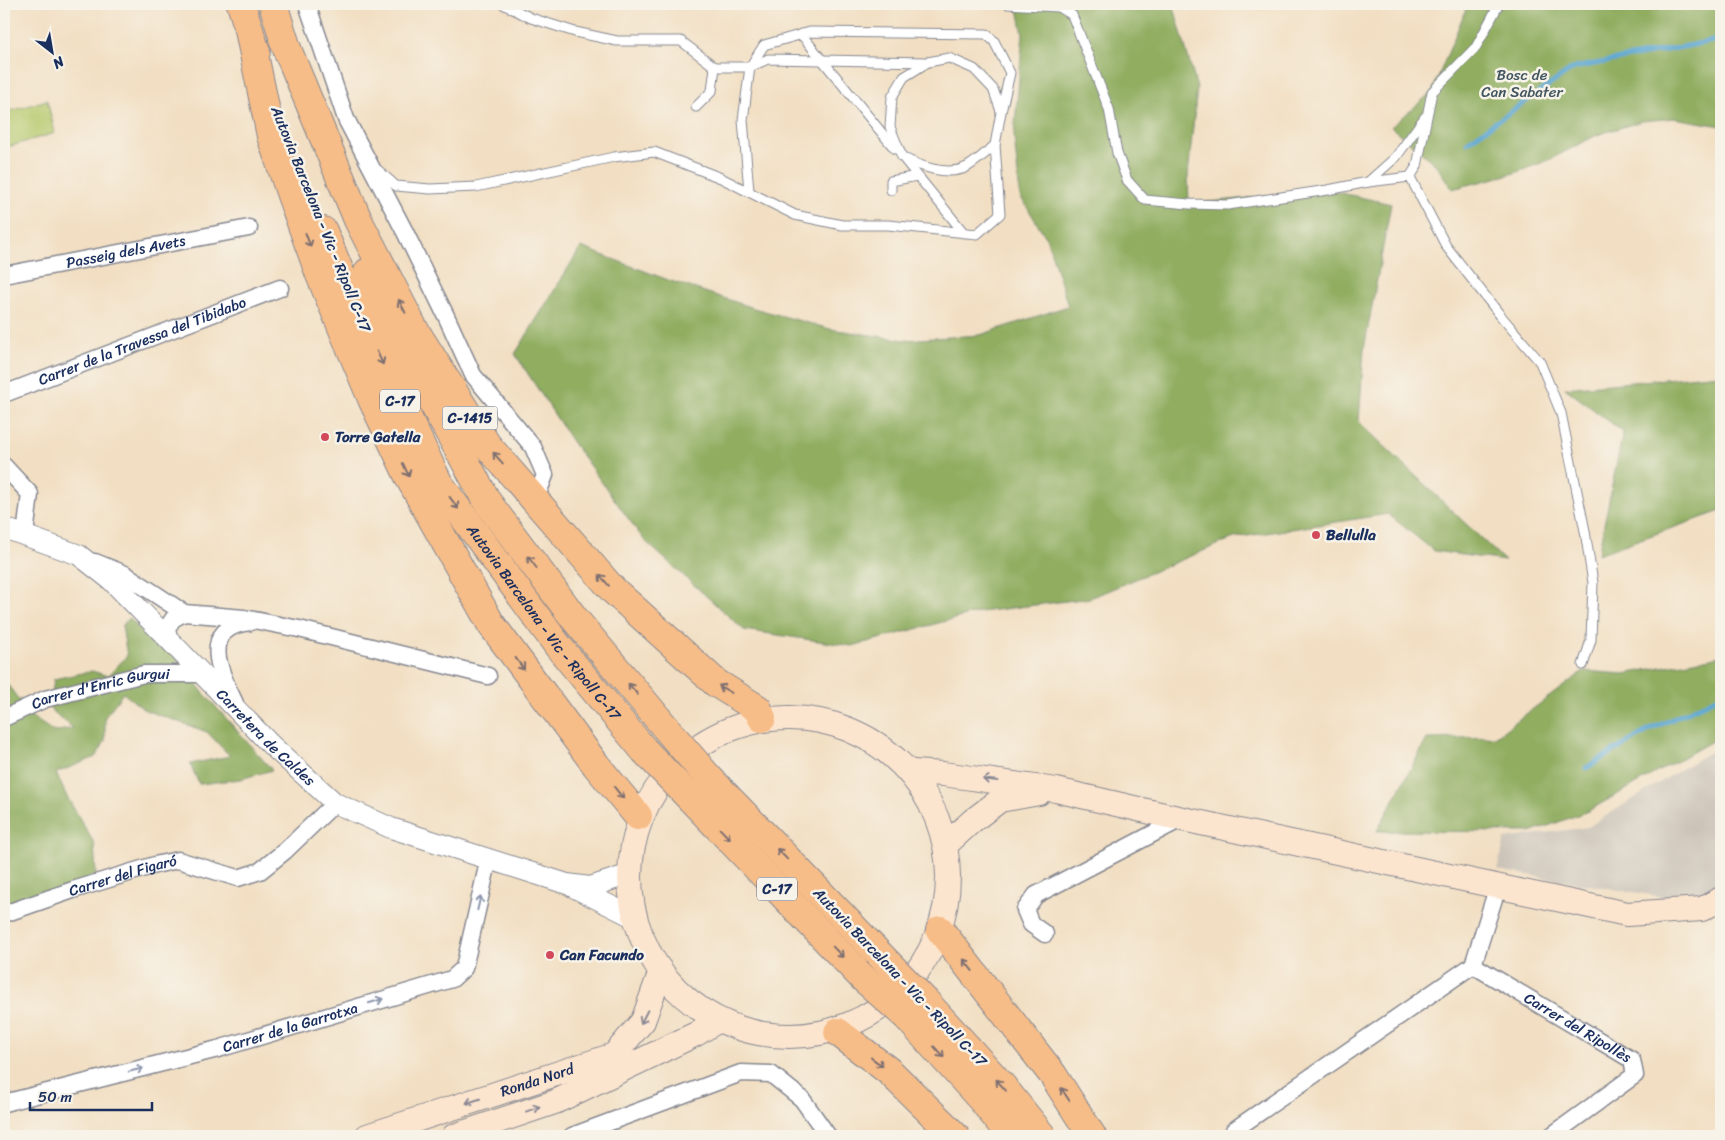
<svg xmlns="http://www.w3.org/2000/svg" width="1725" height="1140" font-family="Sriracha,sans-serif">
<style>
.industrial{fill:#cbc3b8}
.green{fill:#b6c96d;stroke:#687c66}
.forest{fill:#90ad60;stroke:#566e5f}
.lines{fill:none;stroke-linecap:round;stroke-linejoin:round}
.stream{stroke:#5aa6d2;stroke-width:5}
.service-casing{stroke:#868790;stroke-width:11}
.minor-casing{stroke:#868790;stroke-width:19}
.tertiary-casing{stroke:#868790;stroke-width:22}
.secondary-casing{stroke:#868790;stroke-width:26}
.trunk-casing{stroke:#868790;stroke-width:30}
.service{stroke:#fff;stroke-width:9}
.minor{stroke:#fff;stroke-width:16}
.tertiary{stroke:#fff;stroke-width:20}
.secondary{stroke:#fce5cf;stroke-width:24}
.trunk{stroke:#f7bd88;stroke-width:28}
.trunk-bridge-casing{stroke:#868790;stroke-width:30;stroke-linecap:butt}
.trunk-bridge{stroke:#f7bd88;stroke-width:28}
.oneway{stroke:#7e6f71}
.oneway2{stroke:#8c8a96}
.oneway3{stroke:#8d97ae}
.poi-dot{fill:#d1495b;stroke:#f7f3e8;stroke-width:2}
.labels{text-anchor:middle;stroke-width:5;stroke-linejoin:round;paint-order:stroke}
.shield{fill:#f7f3e8;stroke:#5d6a87;stroke-width:1}
.shield-label{font-size:14px;font-weight:bold;fill:#1b2f5e}
.park-label{font-size:15px;fill:#425662;stroke:#f7f3e8}
.street-label{font-size:15px;fill:#1b2f5e;stroke:#f7f3e8}
.poi-label{font-size:15px;font-weight:bold;fill:#1b2f5e;stroke:#f7f3e8;text-anchor:start}
</style>
<rect width="100%" height="100%" fill="#f7f3e8"/>
<filter id="ink" filterUnits="userSpaceOnUse"><feTurbulence type="fractalNoise" baseFrequency=".02" numOctaves="2"/><feDisplacementMap in="SourceGraphic" scale="10" xChannelSelector="R" yChannelSelector="G"/><feConvolveMatrix kernelMatrix="1 2 1 2 8 2 1 2 1" color-interpolation-filters="sRGB"/></filter>
<filter id="wash" filterUnits="userSpaceOnUse"><feTurbulence type="fractalNoise" baseFrequency=".0096" numOctaves="4" result="noise"/><feDisplacementMap in="SourceGraphic" scale="20" xChannelSelector="R" yChannelSelector="G"/><feGaussianBlur stdDeviation="1.12" result="paint"/><feColorMatrix in="noise" values="0 0 0 0 0 0 0 0 0 0 0 0 0 0 0 0 0 1.4 0 .05"/><feComposite in="paint" operator="in"/></filter>
<g filter="url(#wash)">
<rect width="100%" height="100%" fill="#f2dfc3"/>
<polygon class="industrial" points="1721,748 1721,895 1682,900 1497,870 1505,839 1588,827 1706,754"/>
<polygon class="green" points="47,100 55,133 4,148 4,113"/>
<g class="forest">
<polygon points="1017,4 1173,4 1197,88 1188,175 1189,204 1328,190 1391,204 1364,349 1359,422 1505,561 1434,551 1388,514 1234,538 1090,598 980,612 852,646 744,630 644,540 573,443 515,354 581,247 671,281 757,309 830,329 904,340 980,335 1068,306 1047,239 1020,196 1014,136 1023,34"/>
<polygon points="1468,4 1721,4 1721,126 1674,118 1642,121 1597,135 1549,160 1515,173 1452,189 1436,165 1391,127 1432,92"/>
<polygon points="1721,374 1721,511 1598,554 1623,432 1565,388"/>
<polygon points="129,618 145,635 171,651 202,691 272,770 241,779 199,784 190,764 230,756 207,732 145,710 123,693 105,717 105,741 96,757 56,773 66,795 94,843 96,875 4,915 4,680 32,717 54,732 73,728 50,709 54,679 92,671 108,676 127,656 122,626"/>
<polygon points="1721,656 1721,736 1588,811 1532,832 1377,831 1427,739 1495,737 1584,671 1624,674"/>
</g>
<g class="lines">
<g class="stream">
<polyline points="1467,142 1574,68 1718,40 1721,38"/>
<polyline points="1586,768 1649,730 1721,696"/>
</g>
</g>
</g>
<g filter="url(#ink)">
<g class="lines">
<defs>
<g id="service">
<polyline points="503,4 531,18 575,32 617,41 681,41 715,67"/>
<polyline points="1008,4 1059,7 1072,15 1109,109 1117,153 1127,180 1145,200 1189,204 1228,205 1328,190 1368,182 1396,157 1425,117"/>
<polyline points="1499,4 1476,47 1432,92 1417,166 1410,177 1446,246 1500,315 1540,362 1561,413 1585,531 1593,583 1591,640 1583,665"/>
<polyline points="801,34 895,149"/>
<polyline points="696,107 712,91 715,67 750,67 768,59 927,62"/>
<path d="M995,145c-9,8 -18,16 -28,22 -20,10 -48,-1 -65,-10l-12,-30 2,-30 12,-20 24,-15 21,-4 25,11 19,20 8,22"/>
<polyline points="904,159 964,233"/>
<polyline points="378,170 396,186 430,189 476,187 614,157 654,152 721,178 795,215 842,225 888,225 977,234 1000,214 995,145 1001,112 1010,73 994,41 986,34 810,32 764,45 750,67 743,120 749,191"/>
<polyline points="1368,182 1410,177"/>
<polyline points="891,190 891,181 917,176"/>
</g>
<g id="minor">
<polyline points="307,4 346,119 405,232 447,318 473,375 533,447 545,475 535,501"/>
<path id="s1" d="M4,275l245,-47"/>
<path id="s2" d="M4,394l276,-106"/>
<polyline points="4,466 30,494 25,535"/>
<polyline points="95,562 125,574 184,613 244,618 299,629 488,676"/>
<polyline points="169,640 167,628 173,619 184,613"/>
<path d="M235,703c-15,-30 -37,-76 16,-81"/>
<path id="s3" d="M4,718l41,-19 99,-25h58"/>
<path id="s4" d="M4,914l69,-24 82,-25 23,-5 60,18 22,-7 25,-20 50,-48"/>
<polyline points="1045,934 1031,924 1025,910 1036,895 1181,819"/>
<path id="s5" d="M1473,965l159,95 3,15 -84,61"/>
<path id="s6" d="M4,1103l214,-54 234,-70 12,-11 25,-110"/>
<polyline points="572,1136 741,1073 771,1074 802,1099 828,1136"/>
<polyline points="1233,1136 1234,1130 1473,965 1498,886"/>
</g>
<g id="tertiary">
<path id="s7" d="M4,528l75,27 33,26 159,164 64,58 56,25 176,56 23,3 37,-12"/>
<polyline points="573,887 635,918"/>
</g>
<g id="secondary">
<circle cx="789" cy="877" r="159"/>
<polyline points="913,772 943,774 1056,790 1164,815 1627,914 1702,909 1721,899"/>
<polyline points="949,842 972,821 1000,800 1039,793"/>
<path id="s8" d="M367,1136l247,-81 29,-34 18,-50"/>
<polyline points="454,1136 555,1102 696,1034 717,1021"/>
</g>
<g id="trunk">
<polyline points="241,4 256,52"/>
<polyline points="273,4 289,55"/>
<polyline points="250,35 271,136 291,195 320,275 372,399 410,479 491,624 596,765 638,816"/>
<polyline points="283,39 358,220 414,329 487,445 613,590 716,683 758,709 762,718"/>
<path id="s9" d="M323,231l24,58 91,193 120,164 86,104"/>
<polyline points="368,272 383,312 488,503 574,618 665,727"/>
<polyline points="708,777 877,952"/>
<polyline points="691,799 863,978"/>
<polyline points="940,930 1053,1075 1092,1136"/>
<polyline points="926,1002 1003,1087 1042,1136"/>
<polyline points="906,1016 983,1101 1011,1136"/>
<polyline points="838,1032 890,1072 955,1136"/>
</g>
</defs>
<use href="#service" class="service-casing"/>
<use href="#minor" class="minor-casing"/>
<use href="#tertiary" class="tertiary-casing"/>
<use href="#secondary" class="secondary-casing"/>
<use href="#trunk" class="trunk-casing"/>
<use href="#service" class="service"/>
<use href="#minor" class="minor"/>
<use href="#tertiary" class="tertiary"/>
<use href="#secondary" class="secondary"/>
<use href="#trunk" class="trunk"/>
<defs>
<g id="trunk-bridge">
<polyline points="665,727 708,777"/>
<polyline points="644,750 691,799"/>
<polyline points="877,952 926,1002"/>
<polyline points="863,978 906,1016"/>
</g>
</defs>
<use href="#trunk-bridge" class="trunk-bridge-casing"/>
<use href="#trunk-bridge" class="trunk-bridge"/>
</g>
<defs><path id="oneway-shaft" d="M-6 0H5M1.5-3L5.5 0L1.5 3" fill="none" stroke-width="1.6" stroke-linecap="round" stroke-linejoin="round" transform="scale(1.25)"/></defs>
<g class="oneway">
<use href="#oneway-shaft" transform="translate(308 240) rotate(70)"/>
<use href="#oneway-shaft" transform="translate(402 306) rotate(-117)"/>
<use href="#oneway-shaft" transform="translate(380 358) rotate(65)"/>
<use href="#oneway-shaft" transform="translate(498 458) rotate(-131)"/>
<use href="#oneway-shaft" transform="translate(406 470) rotate(65)"/>
<use href="#oneway-shaft" transform="translate(454 503) rotate(54)"/>
<use href="#oneway-shaft" transform="translate(532 562) rotate(-127)"/>
<use href="#oneway-shaft" transform="translate(604 580) rotate(-131)"/>
<use href="#oneway-shaft" transform="translate(520 664) rotate(54)"/>
<use href="#oneway-shaft" transform="translate(633 689) rotate(-130)"/>
<use href="#oneway-shaft" transform="translate(725 689) rotate(-149)"/>
<use href="#oneway-shaft" transform="translate(619 793) rotate(51)"/>
<use href="#oneway-shaft" transform="translate(725 834) rotate(46)"/>
<use href="#oneway-shaft" transform="translate(782 854) rotate(-134)"/>
<use href="#oneway-shaft" transform="translate(838 952) rotate(46)"/>
<use href="#oneway-shaft" transform="translate(968 965) rotate(-128)"/>
<use href="#oneway-shaft" transform="translate(939 1052) rotate(48)"/>
<use href="#oneway-shaft" transform="translate(877 1062) rotate(36)"/>
<use href="#oneway-shaft" transform="translate(1001 1085) rotate(-131)"/>
<use href="#oneway-shaft" transform="translate(1065 1094) rotate(-123)"/>
</g>
<g class="oneway2">
<use href="#oneway-shaft" transform="translate(990 780) rotate(-173)"/>
<use href="#oneway-shaft" transform="translate(644 1017) rotate(117)"/>
<use href="#oneway-shaft" transform="translate(473 1101) rotate(162)"/>
<use href="#oneway-shaft" transform="translate(533 1109) rotate(-20)"/>
</g>
<g class="oneway3">
<use href="#oneway-shaft" transform="translate(479 903) rotate(-77)"/>
<use href="#oneway-shaft" transform="translate(376 1001) rotate(-17)"/>
<use href="#oneway-shaft" transform="translate(136 1070) rotate(-14)"/>
</g>
</g>
<g class="poi-dot">
<circle cx="325" cy="437" r="5"/>
<circle cx="1316" cy="535" r="5"/>
<circle cx="550" cy="955" r="5"/>
</g>
<g class="labels">
<g class="shield">
<rect x="380" y="389.5" width="40" height="23" rx="4"/>
<rect x="442.5" y="406.5" width="55" height="23" rx="4"/>
<rect x="757" y="877.5" width="40" height="23" rx="4"/>
</g>
<g class="shield-label">
<text x="400" y="406">C-17</text>
<text x="470" y="423">C-1415</text>
<text x="777" y="894">C-17</text>
</g>
<g class="park-label">
<text x="1522" y="80">Bosc de<tspan x="1522" dy="17">Can Sabater</tspan></text>
</g>
<g class="street-label">
<text transform="translate(321 219) rotate(68)" y="5">Autovia Barcelona - Vic - Ripoll C-17</text>
<text dy="5" stroke="none"><textPath href="#s1" startOffset="124">Passeig dels Avets</textPath></text>
<text dy="5" stroke="none"><textPath href="#s2" startOffset="148">Carrer de la Travessa del Tibidabo</textPath></text>
<text dy="5" stroke="none"><textPath href="#s9" startOffset="452">Autovia Barcelona - Vic - Ripoll C-17</textPath></text>
<text dy="5" stroke="none"><textPath href="#s3" startOffset="102">Carrer d'Enric Gurgui</textPath></text>
<text dy="5" stroke="none"><textPath href="#s7" startOffset="341">Carretera de Caldes</textPath></text>
<text dy="5" stroke="none"><textPath href="#s4" startOffset="125">Carrer del Figaró</textPath></text>
<text transform="translate(900 977) rotate(46)" y="5">Autovia Barcelona - Vic - Ripoll C-17</text>
<text dy="5" stroke="none"><textPath href="#s6" startOffset="296">Carrer de la Garrotxa</textPath></text>
<text dy="5" stroke="none"><textPath href="#s5" startOffset="122">Carrer del Ripollès</textPath></text>
<text dy="5" stroke="none"><textPath href="#s8" startOffset="179">Ronda Nord</textPath></text>
</g>
<g class="poi-label">
<text x="335" y="442">Torre Gatella</text>
<text x="1326" y="540">Bellulla</text>
<text x="560" y="960">Can Facundo</text>
</g>
</g>
<rect width="1725" height="1140" fill="none" stroke="#f7f3e8" stroke-width="20"/>
<g transform="translate(52 52) rotate(149)" stroke="#f7f3e8" stroke-width="4" paint-order="stroke">
<path d="M0-4L9 19L0 12L-9 19Z" fill="#1b2f5e"/>
<text y="-8" font-size="14" font-weight="bold" text-anchor="middle" fill="#1b2f5e">N</text>
</g>
<path d="M30 1102v8h122v-8" fill="none" stroke="#1b2f5e" stroke-width="2.5"/>
<text x="38" y="1102" font-size="15" fill="#1b2f5e" stroke="#f7f3e8" stroke-width="4" paint-order="stroke">50 m</text>
</svg>
